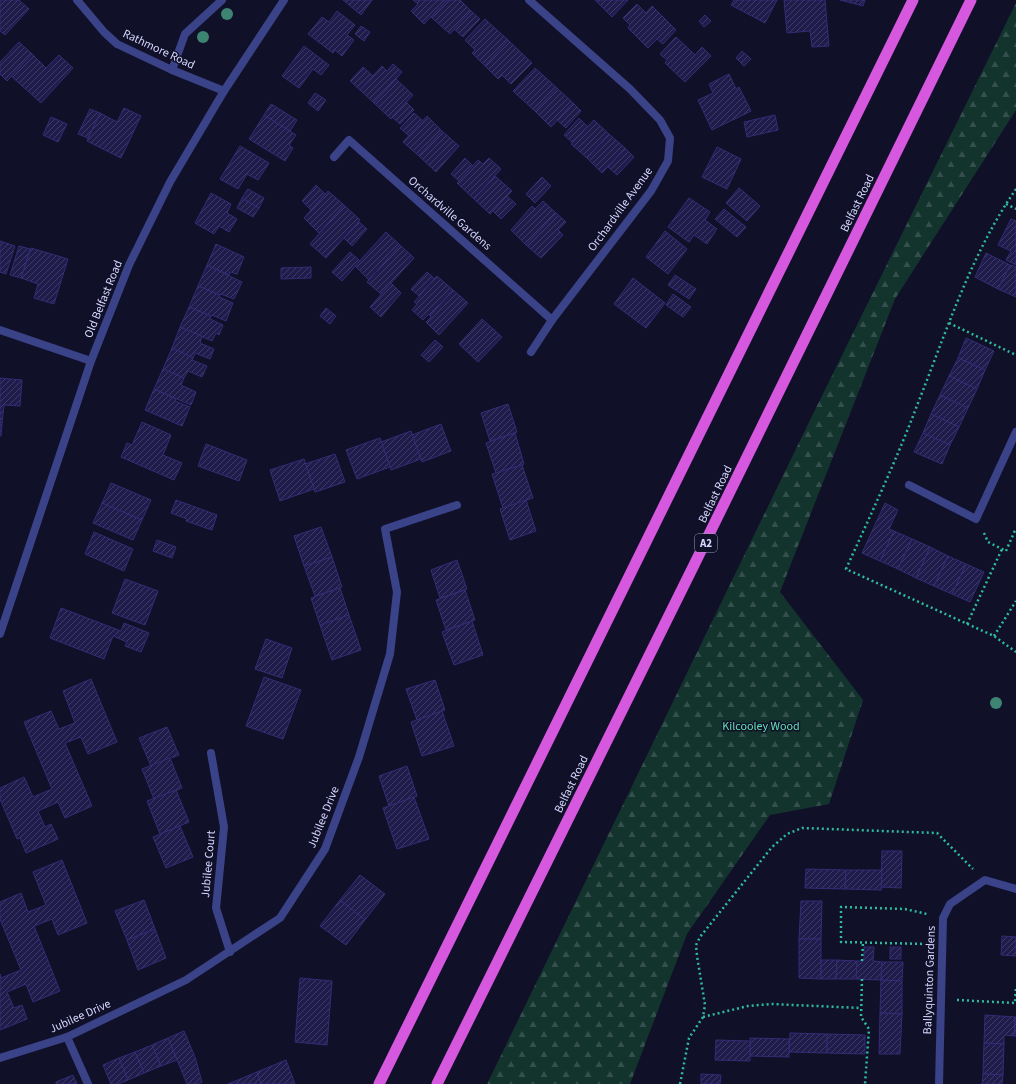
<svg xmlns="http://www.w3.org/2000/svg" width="1016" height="1084" font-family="'Source Sans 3',sans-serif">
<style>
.forest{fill:url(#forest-firs)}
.building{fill:url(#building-hatch);stroke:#322d76}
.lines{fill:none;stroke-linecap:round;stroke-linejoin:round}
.path{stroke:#2ebca0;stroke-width:2.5;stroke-dasharray:2 3;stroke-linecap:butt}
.minor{stroke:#3a4288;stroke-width:8}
.tertiary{stroke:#3a4288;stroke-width:8}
.trunk{stroke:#d658de;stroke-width:11}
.tree{fill:#3d8473}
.labels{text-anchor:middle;stroke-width:3;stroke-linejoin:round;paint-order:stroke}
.shield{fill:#111029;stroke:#9c9cbf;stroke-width:1}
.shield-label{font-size:11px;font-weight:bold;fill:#d7d8ff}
.street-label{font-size:12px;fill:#d7d8ff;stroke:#111029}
.park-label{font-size:12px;fill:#61e2b0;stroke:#111029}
</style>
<defs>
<pattern id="forest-firs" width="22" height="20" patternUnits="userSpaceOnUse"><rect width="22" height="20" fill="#13332d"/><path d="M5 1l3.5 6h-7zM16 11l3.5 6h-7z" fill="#35504c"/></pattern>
<pattern id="building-hatch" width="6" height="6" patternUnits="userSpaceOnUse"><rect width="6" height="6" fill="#1f1b4a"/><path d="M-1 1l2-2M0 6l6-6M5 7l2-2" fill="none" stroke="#3f3b65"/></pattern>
</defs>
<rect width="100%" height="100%" fill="#111029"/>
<polygon class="forest" points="1016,3 1016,110 895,299 780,592 863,700 829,804 770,815 687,934 630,1084 487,1084 811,418"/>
<g class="building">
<polygon points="0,0 19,0 29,9 5,35 0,31"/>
<polygon points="343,0 372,0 361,15"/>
<polygon points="413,0 447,0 424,24 411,11 418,4"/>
<polygon points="447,0 460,0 471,11 450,34 431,17"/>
<polygon points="595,0 628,0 612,17"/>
<polygon points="734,0 777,0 765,23 731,5"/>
<polygon points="784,0 825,0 829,46 812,47 810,31 787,33"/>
<polygon points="840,0 865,0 863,6"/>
<polygon points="637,4 646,13 652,6 676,30 663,44 657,39 648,48 628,28 630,25 623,18"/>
<polygon points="337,11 355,25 347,35 354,40 342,56 335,50 333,53 308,34 322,17 329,22"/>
<polygon points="471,11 480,19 463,37 454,29"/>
<polygon points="705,15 711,21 704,27 699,21"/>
<polygon points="485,19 508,40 485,66 472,53 475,50 465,40"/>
<polygon points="361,26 370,32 364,41 355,34"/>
<polygon points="676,37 695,55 702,47 711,56 685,82 665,63 667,60 660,54"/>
<polygon points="508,40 532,63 511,84 502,75 498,79 485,66"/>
<polygon points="19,42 32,54 7,81 0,74 0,62"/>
<polygon points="304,46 329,65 321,75 313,69 299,88 282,76"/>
<polygon points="742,51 751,59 744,66 736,58"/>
<polygon points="32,54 46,68 59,55 73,68 41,103 11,76"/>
<polygon points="393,64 402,72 374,103 360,90 382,66 387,71"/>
<polygon points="363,67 373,76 360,90 350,81"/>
<polygon points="535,68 557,88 535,111 513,91"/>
<polygon points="729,74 736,89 739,87 751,111 712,130 698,100 713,93 709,84"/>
<polygon points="396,79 413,95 391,119 374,103"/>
<polygon points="557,88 573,103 551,127 535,111"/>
<polygon points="315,93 326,100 318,111 308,103"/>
<polygon points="406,102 414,110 400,124 392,117"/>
<polygon points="573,103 581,111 566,128 557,120"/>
<polygon points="271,104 297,120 290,131 264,115"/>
<polygon points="124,108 141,116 121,158 87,141 100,113 117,122"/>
<polygon points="90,109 100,113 88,138 78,134"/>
<polygon points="414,113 423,121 409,136 400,128"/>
<polygon points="264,115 296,135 289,145 293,148 285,161 249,139"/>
<polygon points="775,115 778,130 747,137 744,122"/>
<polygon points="427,116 442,131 419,156 403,142"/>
<polygon points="51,117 67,124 58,142 43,135"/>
<polygon points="579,118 588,127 573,143 564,135"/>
<polygon points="594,120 609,134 587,158 571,144"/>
<polygon points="442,131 459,146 436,172 419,156"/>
<polygon points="609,134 625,148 602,173 587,158"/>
<polygon points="240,146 269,163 258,180 247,174 238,189 220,179"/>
<polygon points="717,147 741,159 727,189 702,177"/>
<polygon points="625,148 634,157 617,175 608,167"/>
<polygon points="465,158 473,166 459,181 451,174"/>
<polygon points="489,158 501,169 474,199 457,183 478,160 483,164"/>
<polygon points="495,176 512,191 490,214 474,199"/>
<polygon points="542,177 551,186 535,203 526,194"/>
<polygon points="316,185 325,194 311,210 302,201"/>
<polygon points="739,188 760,206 747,221 726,203"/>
<polygon points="248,189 264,198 259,208 242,198"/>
<polygon points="328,191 344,205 319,233 304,218"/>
<polygon points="211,193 231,204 227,213 237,219 229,232 219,226 214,234 195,223"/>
<polygon points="507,196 516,204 501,219 493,211"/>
<polygon points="242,198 259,208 253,217 237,208"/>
<polygon points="689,198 710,212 705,220 717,229 707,244 694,235 689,242 668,227"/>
<polygon points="543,201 556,213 526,245 511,230 532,206 535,209"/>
<polygon points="344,205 360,220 326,258 310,244"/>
<polygon points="724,209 746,227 737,237 715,219"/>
<polygon points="556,213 566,222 558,230 563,235 541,258 526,245"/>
<polygon points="1011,219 1016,221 1016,265 1006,260 1011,251 998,245"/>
<polygon points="359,222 367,229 352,246 344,238"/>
<polygon points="665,231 687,249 668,274 646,257"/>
<polygon points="386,232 400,245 369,280 355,266"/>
<polygon points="0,241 15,246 6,274 0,272"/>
<polygon points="216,244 244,257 237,274 230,272 229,275 207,265"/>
<polygon points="400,245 414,258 381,294 367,282"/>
<polygon points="19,246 30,249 21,278 10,275"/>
<polygon points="31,248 68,259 54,304 34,298 38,284 21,278"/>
<polygon points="350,252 360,261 342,281 332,272"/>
<polygon points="986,253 1010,265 998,289 975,277"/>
<polygon points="207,265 242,282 234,299 221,294 220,295 198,286"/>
<polygon points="1010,265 1016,267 1016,297 998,289"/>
<polygon points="311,267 311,278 281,279 281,268"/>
<polygon points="427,272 435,279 419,296 411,289"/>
<polygon points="675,275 696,289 689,299 668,285"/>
<polygon points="437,276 453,290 430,316 429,314 423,320 412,310 417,304 414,302"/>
<polygon points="633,278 665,303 646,328 614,304"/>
<polygon points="391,283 401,293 381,317 370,307"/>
<polygon points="198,286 220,295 219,297 233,303 226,321 212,315 211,316 189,307"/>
<polygon points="453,290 468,303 439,335 426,322 431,317 430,316"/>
<polygon points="673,294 691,307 683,317 666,305"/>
<polygon points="189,307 211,316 210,319 223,325 219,335 216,333 212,341 180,327"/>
<polygon points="326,308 336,316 330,324 320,316"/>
<polygon points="482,319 502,337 478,362 459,344"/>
<polygon points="180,327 202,336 200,343 214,349 210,359 195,353 193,358 172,348"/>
<polygon points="966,338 994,351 985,370 958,358"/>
<polygon points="435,340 443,347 429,362 421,355"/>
<polygon points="172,348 193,358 192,360 207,366 202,377 188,371 184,378 163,369"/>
<polygon points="958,358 985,370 977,389 949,376"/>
<polygon points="163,369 184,378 181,385 196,392 191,405 154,389"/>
<polygon points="949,376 977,389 968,408 940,395"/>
<polygon points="0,378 22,380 20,406 4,405 2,423 0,422"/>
<polygon points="154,389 176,399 175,401 190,407 182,426 145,410"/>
<polygon points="940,395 968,408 959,427 931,414"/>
<polygon points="508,404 517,432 490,441 481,413"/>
<polygon points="931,414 959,427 950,445 923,433"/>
<polygon points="0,422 2,423 1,436 0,436"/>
<polygon points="142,422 171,435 163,455 182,463 174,480 121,457 127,443 132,445"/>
<polygon points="441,424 451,451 422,462 412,435"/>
<polygon points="411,431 421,459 391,470 381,442"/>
<polygon points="515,433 524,464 496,473 486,443"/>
<polygon points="923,433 950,445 942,464 914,452"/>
<polygon points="380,438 390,467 357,479 346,450"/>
<polygon points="206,444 247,460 239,481 198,466"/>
<polygon points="335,454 345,482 315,492 305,464"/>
<polygon points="304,459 314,489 280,501 270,470"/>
<polygon points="522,465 533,498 503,508 492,474"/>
<polygon points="111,483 151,500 142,520 102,503"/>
<polygon points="176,500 217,515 212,530 186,521 187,519 171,513"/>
<polygon points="526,500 536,531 510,540 500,509"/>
<polygon points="102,503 142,520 133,540 93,523"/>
<polygon points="885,503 898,510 889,529 894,531 880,561 862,553"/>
<polygon points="321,527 332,557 304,566 294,536"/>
<polygon points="894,531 912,539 898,569 880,561"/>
<polygon points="94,532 133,549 124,571 85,554"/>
<polygon points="912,539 930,547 916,578 898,569"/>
<polygon points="157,540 176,547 172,558 153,551"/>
<polygon points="930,547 948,556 934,586 916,578"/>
<polygon points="948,556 966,564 952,594 934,586"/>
<polygon points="332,557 342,587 315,596 304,566"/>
<polygon points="457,560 467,589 440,598 431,570"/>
<polygon points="966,564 984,572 970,602 952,594"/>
<polygon points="125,579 158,591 145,625 112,613"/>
<polygon points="340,588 349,615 320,625 311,598"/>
<polygon points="465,590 475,620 446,630 436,600"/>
<polygon points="61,608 121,631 124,623 149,633 141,652 125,646 127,642 113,636 104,659 50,638"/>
<polygon points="349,615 361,650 332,660 320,625"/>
<polygon points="472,621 483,655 454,665 442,632"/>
<polygon points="266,639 292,648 282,678 255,669"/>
<polygon points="264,677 301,690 283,739 246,726"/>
<polygon points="91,679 117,742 88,754 81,737 65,743 92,806 65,818 58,802 38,811 45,827 51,824 58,839 26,853 20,838 17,839 0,799 0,788 24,777 33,797 52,789 24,722 51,711 59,729 75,723 63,691"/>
<polygon points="435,680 445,710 417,720 406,689"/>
<polygon points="442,711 454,746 422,756 411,722"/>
<polygon points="167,727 179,755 151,766 139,738"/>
<polygon points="170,758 182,788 154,799 142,769"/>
<polygon points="407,766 417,796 389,806 379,776"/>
<polygon points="176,790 189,822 160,834 147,801"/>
<polygon points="414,797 429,839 397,849 383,808"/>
<polygon points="180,826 193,857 166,868 153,837"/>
<polygon points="882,851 902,851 901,888 881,887"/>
<polygon points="62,860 87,923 58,935 52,919 34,926 60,991 33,1002 26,984 7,992 14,1008 22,1005 27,1019 0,1030 0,974 1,978 21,970 0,919 0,902 21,893 28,912 46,905 33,872"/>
<polygon points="806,869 846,870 845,889 805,888"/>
<polygon points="846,870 882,870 881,890 845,889"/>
<polygon points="360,875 385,894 365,920 340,900"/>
<polygon points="144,900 155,929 127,940 115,911"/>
<polygon points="340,900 365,920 346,945 320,926"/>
<polygon points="801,901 822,901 821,939 799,939"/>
<polygon points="155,929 166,958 138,970 127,940"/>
<polygon points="1002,936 1016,937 1016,956 1001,955"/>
<polygon points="799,939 821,939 821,979 799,978"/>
<polygon points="864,947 874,947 873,961 882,962 881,980 856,979 857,961 864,961"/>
<rect x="890" y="947" width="11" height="12"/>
<polygon points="821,960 837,960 836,979 821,979"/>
<polygon points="837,960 857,961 856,979 836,979"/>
<polygon points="882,962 903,962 902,981 881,980"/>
<polygon points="300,978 332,981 327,1045 295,1042"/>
<polygon points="881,980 902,981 902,1014 880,1013"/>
<polygon points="880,1013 902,1014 900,1054 879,1054"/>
<polygon points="985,1015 1015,1017 1014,1036 1004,1035 1004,1044 984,1043"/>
<polygon points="1015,1017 1016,1017 1016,1036 1014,1036"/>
<polygon points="184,1031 195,1057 202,1082 198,1084 187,1084 168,1038"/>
<polygon points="790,1033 827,1034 827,1053 789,1052"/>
<polygon points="827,1034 865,1035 865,1054 827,1053"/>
<polygon points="168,1038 177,1060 161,1066 152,1045"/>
<polygon points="750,1038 789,1039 789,1057 750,1056"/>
<polygon points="716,1040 750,1041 750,1061 715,1060"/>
<polygon points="984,1043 1004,1044 1003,1075 983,1074"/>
<polygon points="152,1045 161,1066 144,1073 135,1052"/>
<polygon points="135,1052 144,1073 128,1080 119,1058"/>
<polygon points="119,1058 128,1080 118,1084 111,1084 103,1065"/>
<polygon points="286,1060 295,1084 261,1084 257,1072"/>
<polygon points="257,1072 261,1084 228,1084"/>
<polygon points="701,1074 721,1075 720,1084 701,1084"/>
<polygon points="983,1074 1003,1075 1002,1084 982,1084"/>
<polygon points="73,1075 77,1084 56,1084 56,1082"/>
</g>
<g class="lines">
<g class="path">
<path d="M1016,189c-45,65 -69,141 -98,214 -21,56 -47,111 -72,166l148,67 22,16"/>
<polyline points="1006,204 1016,209"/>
<polyline points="949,323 1016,355"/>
<polyline points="984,533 988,542 1006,551 1016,528"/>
<polyline points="967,624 1002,549"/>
<polyline points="994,636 1016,601"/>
<polyline points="927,944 841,942 841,907 905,909 927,914"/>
<polyline points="862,961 863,942"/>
<polyline points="862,979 861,1017 869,1029 865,1084"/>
<polyline points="957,1000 1015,1003 1016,987"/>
<polyline points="703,1017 748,1006 771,1004 861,1008"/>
<polyline points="680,1084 689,1038 703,1017 705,1005 697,956 696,945 700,937 772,847 787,834 802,828 937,833 973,869"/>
</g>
<g class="minor">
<polyline points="529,0 630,89 660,120 670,138 668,161 651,191 552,320 531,352"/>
<polyline points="172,70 185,34 222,0"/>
<polyline points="334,157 349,140 552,320"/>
<polyline points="0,330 91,361"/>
<polyline points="909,485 976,519 1016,432"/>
<polyline points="211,753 224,827 216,908 230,952"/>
<polyline points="67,1037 88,1084"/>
<polyline points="0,1058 67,1037 186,980 280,918 325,849 359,757 390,654 397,592 385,529 457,505"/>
<polyline points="939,1084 943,918 950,904 985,880 1016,889"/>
</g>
<g class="tertiary">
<polyline points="77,0 104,32 117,44 172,70 224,91"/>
<polyline points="0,634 91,361 129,265 170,182 224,91 284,0"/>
</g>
<g class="trunk">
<polyline points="379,1084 913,0"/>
<polyline points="437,1084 694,565 971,0"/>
</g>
</g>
<g class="tree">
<circle cx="227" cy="14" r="6"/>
<circle cx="203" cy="37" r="6"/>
<circle cx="996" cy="703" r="6"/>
</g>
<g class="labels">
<rect class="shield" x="695" y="534" width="22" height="18" rx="3"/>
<g class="shield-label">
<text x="706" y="547">A2</text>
</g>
<g class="street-label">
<text transform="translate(159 49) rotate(25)" y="4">Rathmore Road</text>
<text transform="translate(857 203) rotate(-64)" y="4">Belfast Road</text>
<text transform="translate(620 209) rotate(-54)" y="4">Orchardville Avenue</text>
<text transform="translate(450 213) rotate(41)" y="4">Orchardville Gardens</text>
<text transform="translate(103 299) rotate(-68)" y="4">Old Belfast Road</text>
<text transform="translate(715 494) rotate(-64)" y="4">Belfast Road</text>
<text transform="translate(571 784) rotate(-64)" y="4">Belfast Road</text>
<text transform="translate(323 817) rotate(-68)" y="4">Jubilee Drive</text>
<text transform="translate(208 864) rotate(-85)" y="4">Jubilee Court</text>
<text transform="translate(929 980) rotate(-88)" y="4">Ballyquinton Gardens</text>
<text transform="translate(80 1016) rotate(-24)" y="4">Jubilee Drive</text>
</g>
<g class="park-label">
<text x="761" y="730">Kilcooley Wood</text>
</g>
</g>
</svg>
